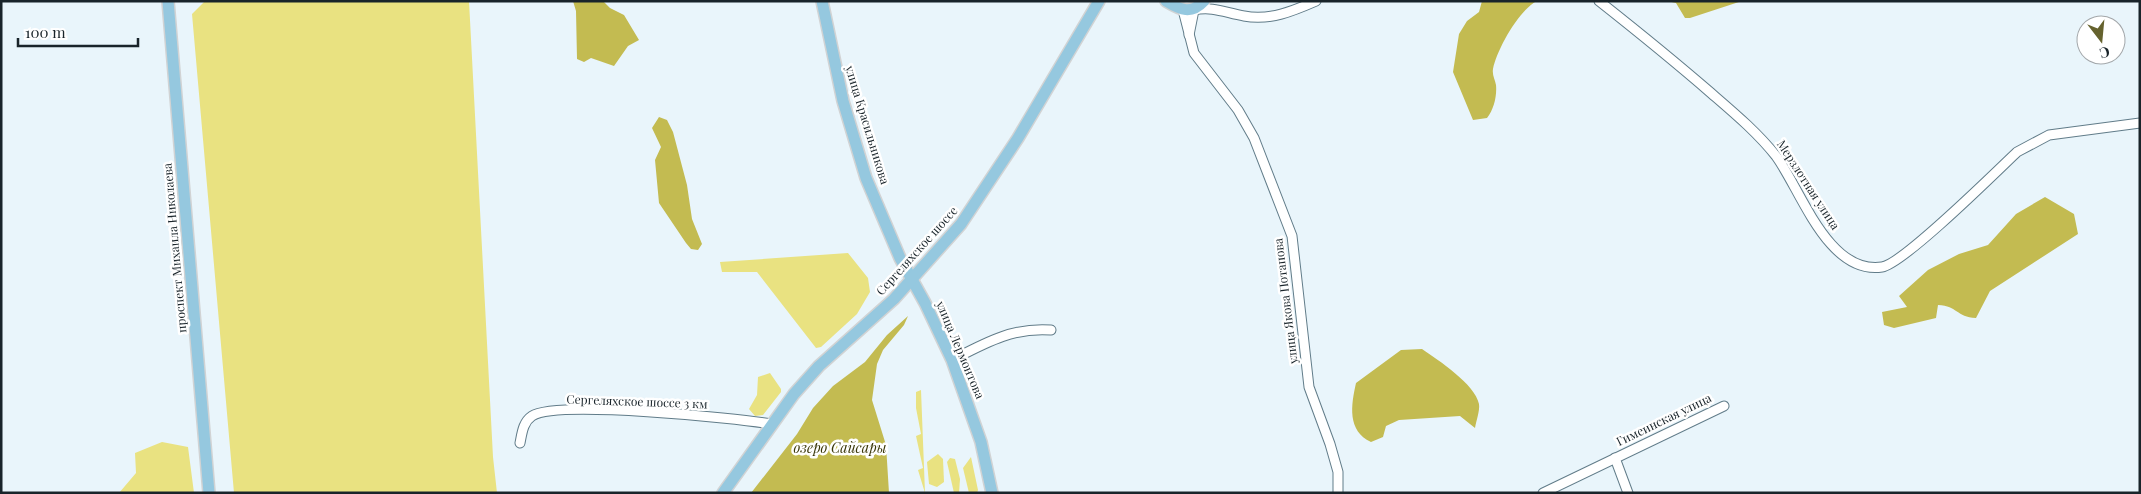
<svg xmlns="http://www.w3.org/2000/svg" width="2141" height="494" font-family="'Playfair Display',serif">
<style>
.green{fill:#e9e281}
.water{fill:#c3bb51}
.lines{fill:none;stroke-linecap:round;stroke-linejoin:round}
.minor-casing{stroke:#617c89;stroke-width:11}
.major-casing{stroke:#d1d3d4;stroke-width:14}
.minor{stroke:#fff;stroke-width:9}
.major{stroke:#95c8df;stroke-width:11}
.labels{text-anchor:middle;stroke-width:5;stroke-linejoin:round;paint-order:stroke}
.street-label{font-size:12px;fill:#19242a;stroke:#fff}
.water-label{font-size:14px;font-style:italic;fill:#393608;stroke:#fff}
</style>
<rect width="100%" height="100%" fill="#e9f5fb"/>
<g class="green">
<polygon points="205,1 469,1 493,457 497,493 234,493 192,14"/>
<polygon points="848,253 868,278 870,292 857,314 821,347 816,348 757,272 722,272 720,262"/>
<polygon points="770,373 781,389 781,392 763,415 755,416 749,409 757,395 758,377"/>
<polygon points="921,390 925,493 918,470 923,468 916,436 921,434 916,408 916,392"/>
<polygon points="162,442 188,447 194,493 119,493 136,473 135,453"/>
<polygon points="938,454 943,459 944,482 937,487 929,484 927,462"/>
<polygon points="971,457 978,490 977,493 969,493 963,468"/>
<polygon points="950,458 955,459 960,479 959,493 954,493 947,462"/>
</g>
<g class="water">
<polygon points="573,1 603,1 610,8 624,15 639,40 628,46 614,66 591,58 584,62 577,59 576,11"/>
<path d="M1482,1h55c-18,9 -40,48 -44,68 -1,6 2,10 3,16 1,11 -2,24 -9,33l-14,2 -20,-48 6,-38 8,-13 12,-9z"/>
<polygon points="1667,1 1742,1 1690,18 1685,18 1676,3"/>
<polygon points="659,117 667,120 673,132 687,185 692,219 702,244 698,250 691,249 686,243 659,203 655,160 661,147 652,128"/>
<path d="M2045,197l29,17 4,20 -88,57 -14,27c-20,-1 -18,-12 -38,-13l-2,13 -42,10 -10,-3 -2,-13 25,-5 -8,-11 29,-26 31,-16 29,-9 28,-31z"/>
<polygon points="908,316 904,325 883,350 877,364 872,400 886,445 889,493 751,493 797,434 813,408 833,386 865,362 887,335"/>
<path d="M1422,349c16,11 53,35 57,55 1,7 -3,17 -4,24l-15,-12 -61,4 -13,6 -3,11 -12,5c-24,-11 -20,-37 -15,-59l45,-33z"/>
</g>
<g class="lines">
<defs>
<g id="minor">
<path d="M1599,1c38,30 75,60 112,92 22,19 46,39 65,63 25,34 52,119 106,111 21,-3 114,-95 135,-115l32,-17 91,-12"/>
<polyline points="1183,10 1194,53 1238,110 1254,138 1292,236 1309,387 1330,444 1338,472 1338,493"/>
<path d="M1189,35l5,-25c19,-4 32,3 50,6 26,5 49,-5 72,-15"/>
<path d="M952,360c33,-17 61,-33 99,-30"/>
<path d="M520,443c2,-10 3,-21 12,-27 24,-16 204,2 239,8"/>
<polyline points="1615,458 1628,493"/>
<polyline points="1543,493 1724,406"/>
</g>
<g id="major">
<polyline points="168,1 209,493"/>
<polyline points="822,1 843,101 866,178 900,258 925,303 952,360 981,442 992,493"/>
<path d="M1166,1c15,9 25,14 38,0"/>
<polyline points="723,493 794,394 819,366 894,299 961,224 1018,138 1099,1"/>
</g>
</defs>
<use href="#minor" class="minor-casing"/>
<use href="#major" class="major-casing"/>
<use href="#minor" class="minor"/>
<use href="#major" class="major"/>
</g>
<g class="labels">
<g class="street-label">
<text transform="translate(867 125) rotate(73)" y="4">улица Красильникова</text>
<text transform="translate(1808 185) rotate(57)" y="4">Мерзлотная улица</text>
<text transform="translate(175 248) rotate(-95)" y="4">проспект Михаила Николаева</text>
<text transform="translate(917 251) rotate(-48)" y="4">Сергеляхское шоссе</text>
<text transform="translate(1286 301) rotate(-97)" y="4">улица Якова Потапова</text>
<text transform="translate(960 350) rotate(67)" y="4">улица Лермонтова</text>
<text transform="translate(637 402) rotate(2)" y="4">Сергеляхское шоссе 3 км</text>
<text transform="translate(1664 420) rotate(-26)" y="4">Гимеинская улица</text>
</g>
<g class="water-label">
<text x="840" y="453">озеро Сайсары</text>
</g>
</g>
<rect width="2141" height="494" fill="none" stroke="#19242a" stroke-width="5"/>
<g transform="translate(2101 40) rotate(164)"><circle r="24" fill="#ffffff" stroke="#a3a7aa"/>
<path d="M0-4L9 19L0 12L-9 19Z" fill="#65622e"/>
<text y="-8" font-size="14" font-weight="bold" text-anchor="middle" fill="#19242a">С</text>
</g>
<path d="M18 38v8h120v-8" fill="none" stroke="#19242a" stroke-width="2.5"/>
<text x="25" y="38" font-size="15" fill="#19242a" stroke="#ffffff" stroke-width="4" paint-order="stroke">100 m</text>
</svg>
